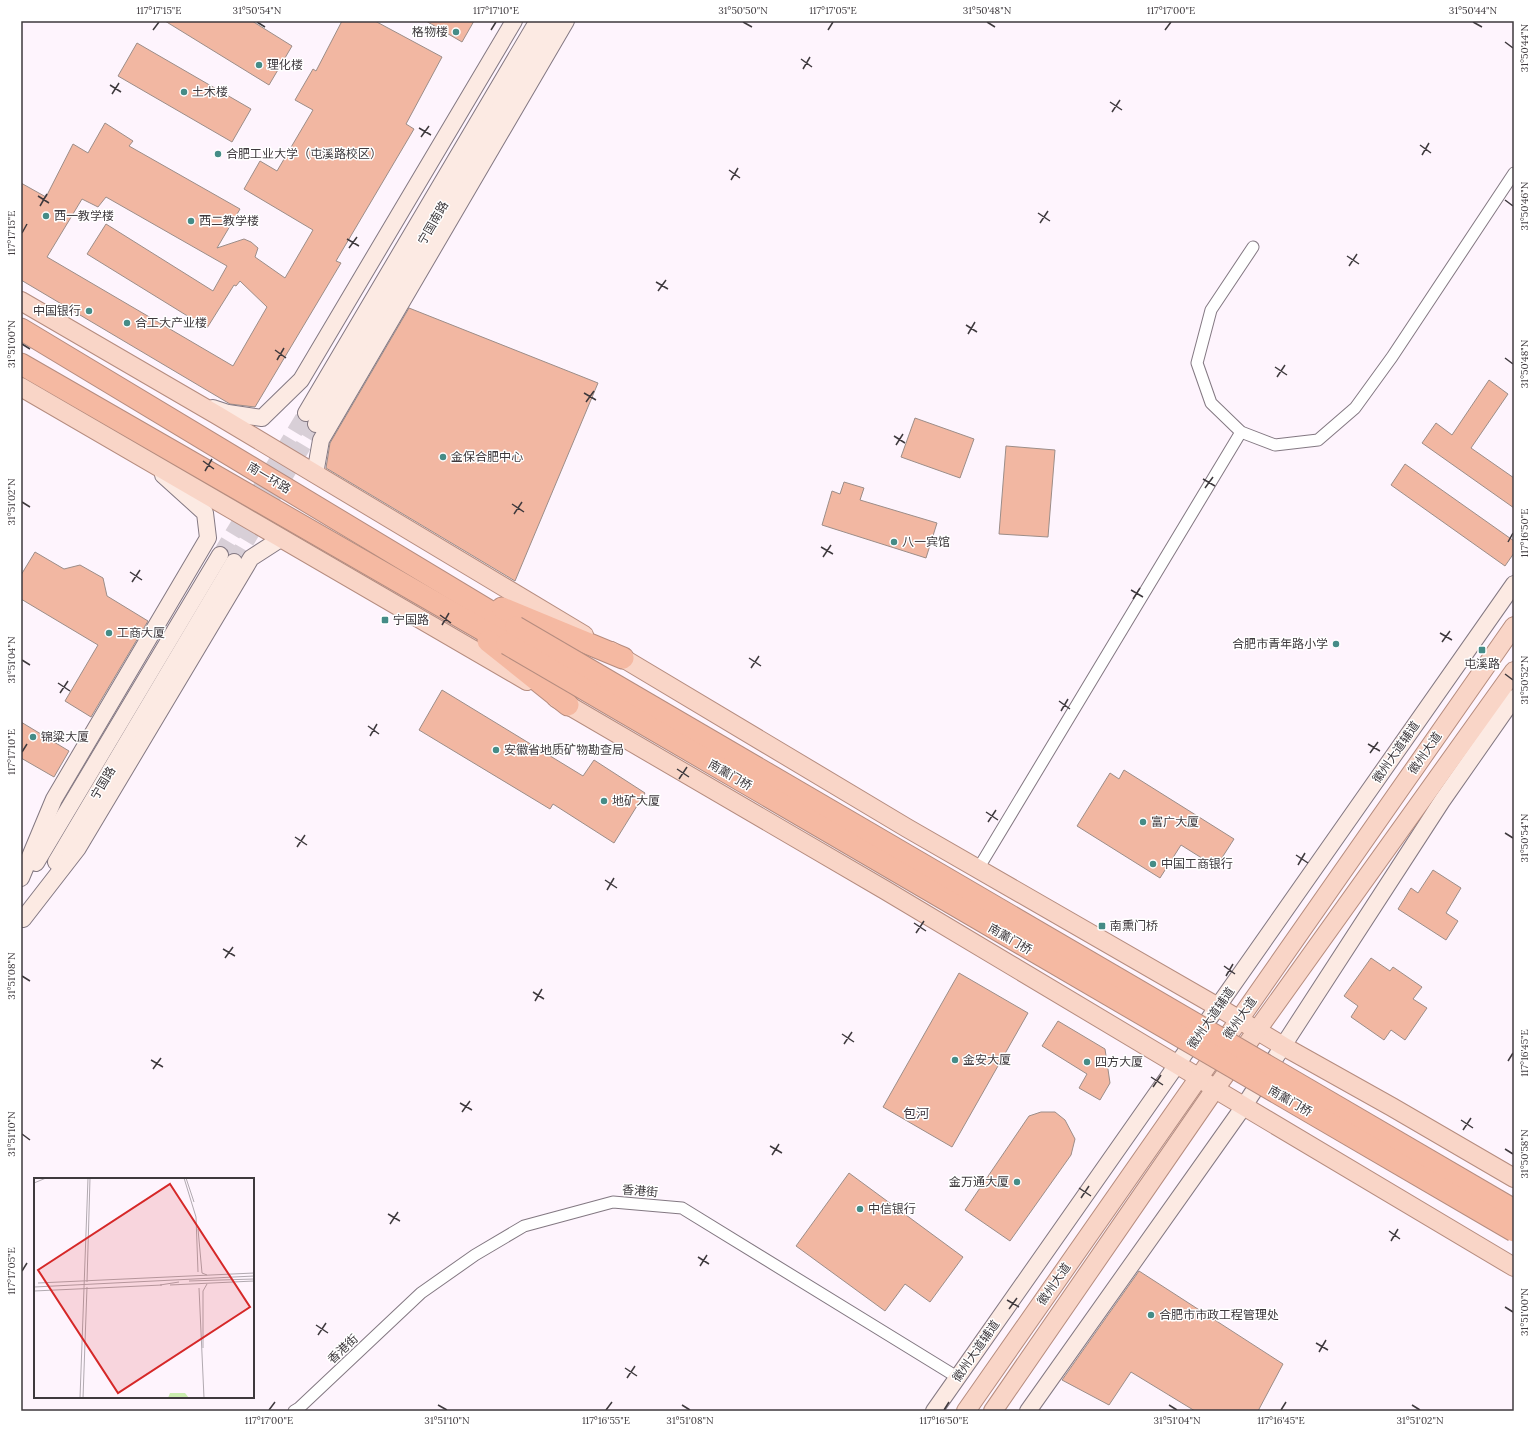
<svg xmlns="http://www.w3.org/2000/svg" width="1535" height="1432" font-family="Lora,'Noto Sans SC',serif">
<style>
.building{fill:#f2b7a2;stroke:#9c8d88;fill-rule:evenodd}
.lines{fill:none;stroke-linecap:round;stroke-linejoin:round}
.secondary-tunnel{stroke:#d8cfd7;stroke-width:16;stroke-dasharray:16 8;stroke-linecap:butt}
.street-casing{stroke:#837882;stroke-width:13}
.secondary-casing{stroke:#837882;stroke-width:18}
.primary-casing{stroke:#b58c7f;stroke-width:20}
.highway-casing{stroke:#b58c7f;stroke-width:23}
.street{stroke:#fff;stroke-width:11}
.secondary{stroke:#fceae3;stroke-width:16}
.primary{stroke:#f9d5c7;stroke-width:18}
.highway{stroke:#f5b9a2;stroke-width:21}
.highway-bridge-casing{stroke:#b58c7f;stroke-width:23;stroke-linecap:butt}
.highway-bridge{stroke:#f5b9a2;stroke-width:21}
.ticks{fill:none;stroke:#3e393d;stroke-width:1.5}
.poi-dot{fill:#458c87;stroke:#fff;stroke-width:1.5}
.labels{text-anchor:middle;stroke-width:3;stroke-linejoin:round;paint-order:stroke}
.poi-label{font-size:12px;fill:#3e393d;stroke:#fff;text-anchor:start}
.street-label{font-size:12px;fill:#3e393d;stroke:#fff}
.neighbourhood-label{font-size:13px;fill:#443b44;stroke:#fff}
.inset-road{fill:none;stroke:#b1a9b0;stroke-width:1}
.view{fill:#d62828;fill-opacity:0.15;stroke:#d62828;stroke-width:2}
.inset-edge{fill:none;stroke:#3e393d;stroke-width:2}
.neatline{fill:none;stroke:#3e393d;stroke-width:1.5}
.ticks-label{font-size:10px;text-anchor:middle;fill:#3e393d}
</style>
<rect width="100%" height="100%" fill="#fef4fd"/>
<g class="building">
<polygon points="165,21 252,21 292,46 269,85"/>
<path d="M342,21h33l67,36 -36,67 8,5 -78,132 5,2 -86,144 -25,-3 -209,-124v-97l25,14 27,-53 15,9 17,-30 28,18 -4,5 111,63 -23,39 27,-9 7,3 7,6 -3,9 30,21 28,-48 -69,-41 16,-28 17,10 36,-61 -18,-10 18,-31 3,2zM106,197l121,69 -14,25 -107,-67 -19,30 120,74 27,-43 2,1 4,-5 27,26 -34,59 -186,-109 35,-58 16,8z"/>
<polygon points="426,21 474,21 462,42"/>
<polygon points="137,43 251,109 232,142 118,76"/>
<polygon points="409,308 598,383 515,581 326,468 330,443"/>
<polygon points="1489,380 1508,394 1471,448 1514,478 1514,508 1422,443 1436,423 1452,435"/>
<polygon points="915,418 974,439 960,478 901,457"/>
<polygon points="1006,446 1055,450 1048,537 999,534"/>
<polygon points="1405,464 1514,541 1514,553 1505,566 1391,485"/>
<polygon points="844,482 864,488 860,500 937,523 926,558 822,525 832,491 840,494"/>
<polygon points="35,552 64,569 80,565 103,578 107,596 148,621 91,717 65,701 98,645 21,599 21,575"/>
<polygon points="442,690 583,776 594,760 645,793 614,843 553,804 550,809 419,730"/>
<polygon points="21,722 69,751 54,777 21,758"/>
<polygon points="1124,770 1234,839 1216,867 1181,845 1160,878 1077,826 1110,773 1119,779"/>
<polygon points="1433,870 1461,888 1446,913 1458,921 1446,940 1398,909 1411,888 1418,893"/>
<polygon points="1371,958 1390,971 1393,967 1422,987 1413,999 1427,1008 1405,1040 1391,1030 1384,1040 1351,1017 1358,1006 1344,996"/>
<polygon points="959,973 1028,1013 952,1147 883,1107"/>
<polygon points="1058,1021 1105,1049 1110,1083 1100,1100 1079,1088 1087,1074 1042,1046"/>
<polygon points="1041,1112 1055,1112 1065,1120 1075,1139 1071,1155 1010,1241 965,1210 1029,1116"/>
<polygon points="849,1173 963,1257 930,1302 905,1284 885,1311 796,1246"/>
<polygon points="1139,1271 1283,1364 1258,1411 1195,1411 1131,1372 1109,1405 1062,1380"/>
</g>
<g class="lines">
<g class="secondary-tunnel">
<polyline points="220,555 306,413"/>
<polyline points="234,562 316,424"/>
</g>
<defs>
<g id="street">
<polyline points="1253,247 1211,310 1197,363 1211,403 1241,432 1275,445 1318,440 1355,408 1392,357 1514,173"/>
<polyline points="978,869 1241,432"/>
<polyline points="294,1411 299,1408 421,1293 475,1255 524,1226 613,1202 682,1208 957,1377"/>
</g>
<g id="secondary">
<polyline points="213,408 228,413 262,418 301,380 514,21"/>
<polyline points="306,413 537,22"/>
<polyline points="316,424 550,21"/>
<polyline points="315,474 321,440 566,21"/>
<polyline points="56,862 234,562"/>
<polyline points="36,863 220,555"/>
<polyline points="21,878 54,799 208,538 205,513 163,475"/>
<polyline points="23,919 78,848 251,558 282,538"/>
<polyline points="934,1411 1514,584"/>
<polyline points="1028,1411 1244,1106 1442,801 1514,698"/>
</g>
<g id="primary">
<polyline points="21,301 217,415 584,635"/>
<polyline points="21,387 527,681"/>
<polyline points="611,651 907,828 1218,1007 1283,1046 1392,1107 1514,1178"/>
<polyline points="556,698 885,890 1198,1077 1215,1089 1514,1267"/>
<polyline points="966,1411 1514,626"/>
<polyline points="993,1411 1215,1089 1514,671"/>
</g>
<g id="highway">
<polyline points="21,329 516,627"/>
<polyline points="21,364 507,644"/>
<polyline points="502,608 623,658"/>
<polyline points="488,641 568,705"/>
</g>
</defs>
<use href="#street" class="street-casing"/>
<use href="#secondary" class="secondary-casing"/>
<use href="#primary" class="primary-casing"/>
<use href="#highway" class="highway-casing"/>
<use href="#street" class="street"/>
<use href="#secondary" class="secondary"/>
<use href="#primary" class="primary"/>
<use href="#highway" class="highway"/>
<defs>
<g id="highway-bridge">
<polyline points="516,627 1514,1210"/>
<polyline points="507,644 1514,1231"/>
</g>
</defs>
<use href="#highway-bridge" class="highway-bridge-casing"/>
<use href="#highway-bridge" class="highway-bridge"/>
</g>
<path class="ticks" d="M257,22l8,5M743,22l9,5M987,22l8,5M1473,22l9,5M153,30l6,-8M491,30l5,-8M828,30l5,-8M1165,30l6,-8M1505,42l8,6M801,59l11,8M803,69l7,-12M110,85l11,7M112,94l7,-11M1110,102l12,8M1112,112l8,-12M419,128l12,7M421,137l8,-11M1420,145l11,8M1422,155l7,-12M729,170l11,8M731,180l7,-12M38,196l11,7M1505,200l8,6M40,206l7,-12M1038,213l12,8M1040,223l8,-12M22,233l5,-9M347,239l12,7M349,248l8,-11M1347,256l12,8M1349,266l8,-12M656,282l12,7M658,291l8,-11M966,325l11,7M968,334l7,-12M22,344l8,5M275,350l11,8M1505,358l8,6M277,360l7,-12M1275,367l12,8M1277,377l8,-12M584,393l12,7M586,402l8,-11M894,436l11,7M896,445l7,-11M203,461l11,8M205,471l7,-12M1203,479l12,7M1205,488l8,-11M22,502l8,5M512,504l12,8M514,514l8,-12M1508,542l5,-9M821,547l12,7M823,557l8,-12M130,572l12,8M132,582l8,-12M1131,590l12,7M1133,599l7,-11M440,615l11,8M442,625l7,-12M1440,633l12,7M1442,642l8,-11M749,658l12,8M22,660l8,5M751,668l8,-12M1505,674l8,6M58,683l12,8M60,693l8,-12M1059,701l11,8M1061,711l7,-12M368,726l11,8M370,736l7,-12M1368,744l12,7M22,752l5,-8M1370,753l8,-11M677,769l12,8M679,779l8,-12M986,812l12,8M988,822l8,-12M1505,833l8,5M295,837l12,8M297,847l8,-12M1296,855l12,8M1298,865l7,-12M605,880l12,8M607,890l7,-12M914,923l12,8M916,933l8,-12M223,949l12,7M225,958l8,-11M1224,966l11,8M22,976l8,5M1226,976l7,-12M533,992l11,7M535,1001l7,-12M842,1034l12,8M844,1044l8,-12M151,1060l12,7M1508,1061l5,-8M153,1069l8,-11M1151,1077l12,8M1153,1087l8,-12M460,1103l12,7M462,1112l8,-11M1461,1120l12,8M1463,1130l8,-12M22,1134l8,6M770,1146l12,7M1505,1149l8,5M772,1155l7,-11M1079,1188l12,8M1081,1198l8,-12M388,1214l12,7M390,1224l8,-12M1389,1231l11,8M1391,1241l7,-12M698,1257l11,7M700,1266l7,-11M22,1271l5,-8M1007,1300l12,7M1505,1307l8,5M1009,1309l8,-11M316,1325l12,8M318,1335l8,-12M1316,1343l12,7M1319,1352l7,-12M625,1368l12,8M627,1378l8,-12M438,1405l9,5M682,1405l8,5M1169,1405l8,5M1412,1405l8,5M269,1410l6,-8M606,1410l6,-8M944,1410l5,-8M1281,1410l5,-8"/>
<g class="poi-dot">
<circle cx="456" cy="32" r="4"/>
<circle cx="259" cy="65" r="4"/>
<circle cx="184" cy="92" r="4"/>
<circle cx="218" cy="154" r="4"/>
<circle cx="46" cy="216" r="4"/>
<circle cx="191" cy="221" r="4"/>
<circle cx="89" cy="311" r="4"/>
<circle cx="127" cy="323" r="4"/>
<circle cx="443" cy="457" r="4"/>
<circle cx="894" cy="542" r="4"/>
<rect x="381" y="616" width="8" height="8" rx="2"/>
<circle cx="109" cy="633" r="4"/>
<circle cx="1336" cy="644" r="4"/>
<rect x="1478" y="646" width="8" height="8" rx="2"/>
<circle cx="33" cy="737" r="4"/>
<circle cx="496" cy="750" r="4"/>
<circle cx="604" cy="801" r="4"/>
<circle cx="1143" cy="822" r="4"/>
<circle cx="1153" cy="864" r="4"/>
<rect x="1098" y="922" width="8" height="8" rx="2"/>
<circle cx="955" cy="1060" r="4"/>
<circle cx="1087" cy="1062" r="4"/>
<circle cx="1017" cy="1182" r="4"/>
<circle cx="860" cy="1209" r="4"/>
<circle cx="1151" cy="1315" r="4"/>
</g>
<g class="labels">
<g class="poi-label">
<text x="448" y="36" text-anchor="end">格物楼</text>
<text x="267" y="69">理化楼</text>
<text x="192" y="96">土木楼</text>
<text x="226" y="158">合肥工业大学（屯溪路校区）</text>
<text x="54" y="220">西一教学楼</text>
<text x="199" y="225">西二教学楼</text>
<text x="81" y="315" text-anchor="end">中国银行</text>
<text x="135" y="327">合工大产业楼</text>
<text x="451" y="461">金保合肥中心</text>
<text x="902" y="546">八一宾馆</text>
<text x="393" y="624">宁国路</text>
<text x="117" y="637">工商大厦</text>
<text x="1328" y="648" text-anchor="end">合肥市青年路小学</text>
<text x="1482" y="668" text-anchor="middle">屯溪路</text>
<text x="41" y="741">锦粱大厦</text>
<text x="504" y="754">安徽省地质矿物勘查局</text>
<text x="612" y="805">地矿大厦</text>
<text x="1151" y="826">富广大厦</text>
<text x="1161" y="868">中国工商银行</text>
<text x="1110" y="930">南熏门桥</text>
<text x="963" y="1064">金安大厦</text>
<text x="1095" y="1066">四方大厦</text>
<text x="1009" y="1186" text-anchor="end">金万通大厦</text>
<text x="868" y="1213">中信银行</text>
<text x="1159" y="1319">合肥市市政工程管理处</text>
</g>
<g class="street-label">
<text transform="translate(433 223) rotate(-60)" y="4">宁国南路</text>
<text transform="translate(269 478) rotate(31)" y="4">南一环路</text>
<text transform="translate(1396 752) rotate(-55)" y="4">徽州大道辅道</text>
<text transform="translate(1425 753) rotate(-55)" y="4">徽州大道</text>
<text transform="translate(730 775) rotate(30)" y="4">南薰门桥</text>
<text transform="translate(103 783) rotate(-59)" y="4">宁国路</text>
<text transform="translate(1010 939) rotate(30)" y="4">南薰门桥</text>
<text transform="translate(1211 1018) rotate(-55)" y="4">徽州大道辅道</text>
<text transform="translate(1240 1018) rotate(-55)" y="4">徽州大道</text>
<text transform="translate(1290 1101) rotate(30)" y="4">南薰门桥</text>
<text transform="translate(640 1191) rotate(5)" y="4">香港街</text>
<text transform="translate(1054 1284) rotate(-55)" y="4">徽州大道</text>
<text transform="translate(343 1349) rotate(-43)" y="4">香港街</text>
<text transform="translate(976 1351) rotate(-55)" y="4">徽州大道辅道</text>
</g>
<g class="neighbourhood-label">
<text x="916" y="1118">包河</text>
</g>
</g>
<g transform="translate(34 1178)">
<rect width="220" height="220" fill="#fef4fd"/>
<path d="M136,215h15l4,5h-21z" fill="#cbedb0"/>
<path class="inset-road" d="M150,0l12,39 2,55M152,0l8,24M0,5l12,-5M164,51l4,44 5,2M155,103l65,-2M53,104l3,-104M4,105l216,-10M126,107l19,-3M136,107l84,-4M0,109l220,-11M165,110l5,110M0,113l128,-6M169,170v-57l4,-7M46,220l8,-220M49,220l4,-111"/>
<path class="view" d="M136,6l80,123 -132,86 -80,-123z"/>
<rect width="220" height="220" class="inset-edge"/>
</g>
<rect width="1535" height="1432" fill="none" stroke="#ffffff" stroke-width="44"/>
<rect x="22" y="22" width="1491" height="1388" class="neatline"/>
<g class="ticks-label">
<text x="159" y="14">117°17'15"E</text>
<text x="257" y="14">31°50'54"N</text>
<text x="496" y="14">117°17'10"E</text>
<text x="743" y="14">31°50'50"N</text>
<text x="833" y="14">117°17'05"E</text>
<text x="987" y="14">31°50'48"N</text>
<text x="1171" y="14">117°17'00"E</text>
<text x="1473" y="14">31°50'44"N</text>
<text transform="translate(1524 48) rotate(-90)" y="4">31°50'44"N</text>
<text transform="translate(1524 206) rotate(-90)" y="4">31°50'46"N</text>
<text transform="translate(11 233) rotate(-90)" y="4">117°17'15"E</text>
<text transform="translate(11 344) rotate(-90)" y="4">31°51'00"N</text>
<text transform="translate(1524 364) rotate(-90)" y="4">31°50'48"N</text>
<text transform="translate(11 502) rotate(-90)" y="4">31°51'02"N</text>
<text transform="translate(1524 533) rotate(-90)" y="4">117°16'50"E</text>
<text transform="translate(11 660) rotate(-90)" y="4">31°51'04"N</text>
<text transform="translate(1524 680) rotate(-90)" y="4">31°50'52"N</text>
<text transform="translate(11 752) rotate(-90)" y="4">117°17'10"E</text>
<text transform="translate(1524 838) rotate(-90)" y="4">31°50'54"N</text>
<text transform="translate(11 976) rotate(-90)" y="4">31°51'08"N</text>
<text transform="translate(1524 1053) rotate(-90)" y="4">117°16'45"E</text>
<text transform="translate(11 1134) rotate(-90)" y="4">31°51'10"N</text>
<text transform="translate(1524 1154) rotate(-90)" y="4">31°50'58"N</text>
<text transform="translate(11 1271) rotate(-90)" y="4">117°17'05"E</text>
<text transform="translate(1524 1312) rotate(-90)" y="4">31°51'00"N</text>
<text x="269" y="1424">117°17'00"E</text>
<text x="447" y="1424">31°51'10"N</text>
<text x="606" y="1424">117°16'55"E</text>
<text x="690" y="1424">31°51'08"N</text>
<text x="944" y="1424">117°16'50"E</text>
<text x="1177" y="1424">31°51'04"N</text>
<text x="1281" y="1424">117°16'45"E</text>
<text x="1420" y="1424">31°51'02"N</text>
</g>
</svg>
